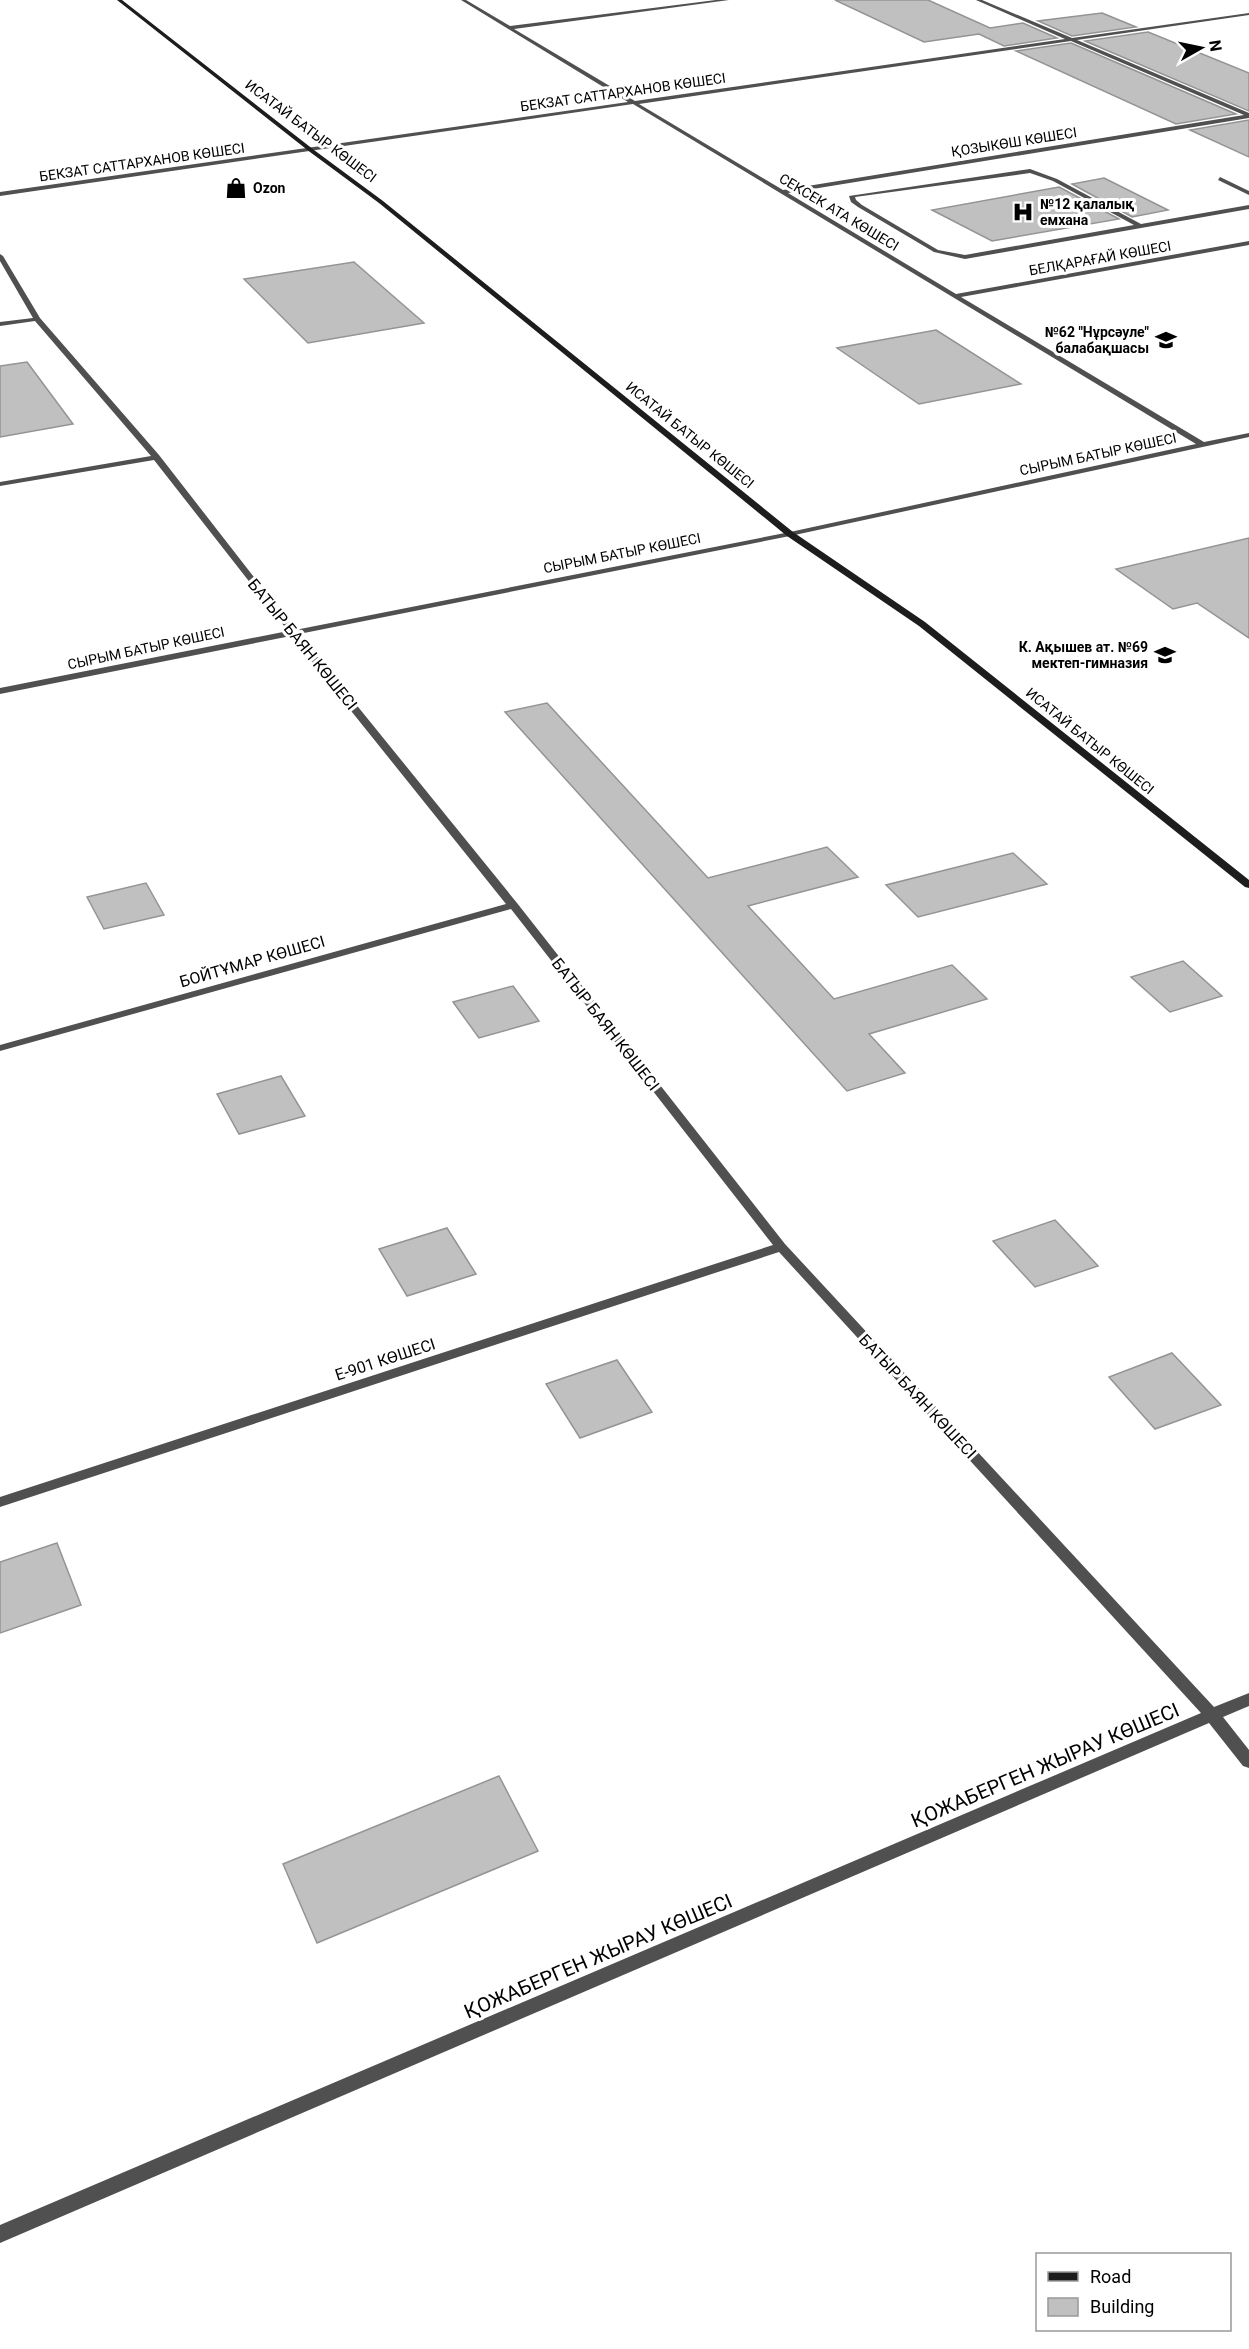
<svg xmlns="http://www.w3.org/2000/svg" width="1249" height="2349" font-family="Roboto,sans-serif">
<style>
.building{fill:#c0c0c0;stroke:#949494;stroke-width:1.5}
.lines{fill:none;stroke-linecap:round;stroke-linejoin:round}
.lane{fill:#505050;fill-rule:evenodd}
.street{fill:#505050;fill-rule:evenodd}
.secondary{fill:#1d1d1d;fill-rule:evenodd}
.labels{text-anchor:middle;stroke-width:6;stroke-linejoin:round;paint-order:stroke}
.far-street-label{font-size:14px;fill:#000;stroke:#fff}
.far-poi-label{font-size:14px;font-weight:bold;fill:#000;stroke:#fff;text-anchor:start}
.street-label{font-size:16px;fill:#000;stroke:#fff}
.near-street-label{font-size:20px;fill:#000;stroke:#fff}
</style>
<rect width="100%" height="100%" fill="#fff"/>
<g class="building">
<polygon points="835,0 928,0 990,28 1023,23 1057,38 1004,46 979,34 924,42"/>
<polygon points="1102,13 1136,27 1072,36 1038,21"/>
<polygon points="1148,32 1249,73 1249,111 1085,41"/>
<polygon points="1071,43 1236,114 1176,124 1016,51"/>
<polygon points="1249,120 1249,157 1190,130"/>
<polygon points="1104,178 1168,210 1132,217 1072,184"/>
<polygon points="1059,187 1119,219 992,241 932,210"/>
<polygon points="354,262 424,323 308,343 244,279"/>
<polygon points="936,330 1021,384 919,404 837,348"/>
<polygon points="27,362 73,424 0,437 0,366"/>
<polygon points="1249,538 1249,638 1197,603 1173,609 1116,569"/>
<polygon points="547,703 708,878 827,847 858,877 748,906 834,999 952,965 987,999 869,1034 905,1073 847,1091 505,712"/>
<polygon points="1013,853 1047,884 918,917 886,885"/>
<polygon points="146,883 164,915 104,929 87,897"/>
<polygon points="1183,961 1222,996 1170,1012 1131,977"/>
<polygon points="513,986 539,1021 479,1038 453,1002"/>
<polygon points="281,1076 305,1116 239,1134 217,1094"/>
<polygon points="1055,1220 1098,1266 1035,1287 993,1241"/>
<polygon points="447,1228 476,1274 407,1296 379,1249"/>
<polygon points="1172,1353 1221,1405 1155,1429 1109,1377"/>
<polygon points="617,1360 652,1412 580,1438 546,1384"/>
<polygon points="57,1543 81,1605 0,1633 0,1562"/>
<polygon points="499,1776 538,1851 317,1943 283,1864"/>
</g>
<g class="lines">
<g class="lane">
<path d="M1030,169l27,10 84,45 108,-19v4l-284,50 -31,-7 -76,-45 -7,-5 -2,-6zM1030,173l23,8 81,44 -169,30 -27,-5 -76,-45 -6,-5 -1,-3z"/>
<polygon points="1220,177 1249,191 1249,195 1218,180"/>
</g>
<path class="street" d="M461,0h5l44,26 206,-26h13l-215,29 121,72 430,-62 -89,-39h6l90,38 177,-25v2l-172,25 172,73v5l-461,75 168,101 293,-53v4l-288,52 243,145 45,-9v4l-459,99 -491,98 218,269 268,341 429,463 35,-14v13l-26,11 26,33v18l-6,-2 -34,-43 -1209,520v-18l1201,-512 -422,-461 -779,255v-10l773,-252 -262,-336 -511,142v-6l506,-141 -215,-268 -291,58v-6l288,-57 -134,-171 -154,26v-4l151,-26 -116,-135 -35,5v-4l33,-4 -33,-57v-7l3,2 37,62 119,137 136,175 495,-98 406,-88 -563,-340 -633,92v-4l628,-90zM1071,41l173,74 -461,75 -144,-86z"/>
<polygon class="secondary" points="117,0 122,0 314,150 383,201 793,532 925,622 1249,880 1249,888 1245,887 919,626 787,536 379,203 310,152"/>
</g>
<defs>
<symbol id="shop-bare" viewBox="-9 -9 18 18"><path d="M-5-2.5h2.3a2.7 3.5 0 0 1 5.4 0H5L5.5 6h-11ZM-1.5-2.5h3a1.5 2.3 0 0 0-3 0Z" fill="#000" stroke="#fff" stroke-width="2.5" paint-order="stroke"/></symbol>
<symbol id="hospital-bare" viewBox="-9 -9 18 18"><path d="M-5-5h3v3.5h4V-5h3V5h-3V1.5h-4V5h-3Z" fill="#000" stroke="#fff" stroke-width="2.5" paint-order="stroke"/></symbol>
<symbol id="school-bare" viewBox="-9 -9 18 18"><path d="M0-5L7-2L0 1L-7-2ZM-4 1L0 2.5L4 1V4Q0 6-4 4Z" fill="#000" stroke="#fff" stroke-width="2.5" paint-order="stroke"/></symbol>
</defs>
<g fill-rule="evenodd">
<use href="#shop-bare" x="221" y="173" width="30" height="30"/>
<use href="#hospital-bare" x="1008" y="197" width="30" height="30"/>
<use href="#school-bare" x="1151" y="325" width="30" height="30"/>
<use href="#school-bare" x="1150" y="640" width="30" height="30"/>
</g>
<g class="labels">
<g class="far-street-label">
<text transform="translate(623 92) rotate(-8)" y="5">БЕКЗАТ САТТАРХАНОВ КӨШЕСІ</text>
<text transform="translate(311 131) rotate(37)" y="5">ИСАТАЙ БАТЫР КӨШЕСІ</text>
<text transform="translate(1014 142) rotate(-9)" y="5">ҚОЗЫКӨШ КӨШЕСІ</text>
<text transform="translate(142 162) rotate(-8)" y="5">БЕКЗАТ САТТАРХАНОВ КӨШЕСІ</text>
<text transform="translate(839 212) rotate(31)" y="5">СЕКСЕК АТА КӨШЕСІ</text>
<text transform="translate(1100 258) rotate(-10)" y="5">БЕЛҚАРАҒАЙ КӨШЕСІ</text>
<text transform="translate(690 435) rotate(39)" y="5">ИСАТАЙ БАТЫР КӨШЕСІ</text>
<text transform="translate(1098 454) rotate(-12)" y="5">СЫРЫМ БАТЫР КӨШЕСІ</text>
<text transform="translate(622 553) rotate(-11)" y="5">СЫРЫМ БАТЫР КӨШЕСІ</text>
<text transform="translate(146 648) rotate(-12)" y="5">СЫРЫМ БАТЫР КӨШЕСІ</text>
<text transform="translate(1090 741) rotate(39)" y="5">ИСАТАЙ БАТЫР КӨШЕСІ</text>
</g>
<g class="far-poi-label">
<text x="253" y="193">Ozon</text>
<text x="1040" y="209">№12 қалалық<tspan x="1040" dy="16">емхана</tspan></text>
<text x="1149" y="337" text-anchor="end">№62 "Нұрсәуле"<tspan x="1149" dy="16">балабақшасы</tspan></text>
<text x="1148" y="652" text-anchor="end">К. Ақышев ат. №69<tspan x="1148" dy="16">мектеп-гимназия</tspan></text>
</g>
<g class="street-label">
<text transform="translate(303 644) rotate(51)" y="6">БАТЫР БАЯН КӨШЕСІ</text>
<text transform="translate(252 961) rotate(-16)" y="6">БОЙТҰМАР КӨШЕСІ</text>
<text transform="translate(606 1024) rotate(52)" y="6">БАТЫР БАЯН КӨШЕСІ</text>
<text transform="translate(385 1359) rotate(-18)" y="6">Е-901 КӨШЕСІ</text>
<text transform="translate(918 1396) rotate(47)" y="6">БАТЫР БАЯН КӨШЕСІ</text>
</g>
<g class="near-street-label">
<text transform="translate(1045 1765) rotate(-23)" y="7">ҚОЖАБЕРГЕН ЖЫРАУ КӨШЕСІ</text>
<text transform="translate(598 1956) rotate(-23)" y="7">ҚОЖАБЕРГЕН ЖЫРАУ КӨШЕСІ</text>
</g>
</g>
<rect x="1036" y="2253" width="195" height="78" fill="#ffffff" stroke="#999999" stroke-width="1.5"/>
<rect x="1048" y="2272" width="30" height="9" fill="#1d1d1d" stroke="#999999" stroke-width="1.5"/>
<text x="1090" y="2283" font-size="18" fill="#000000">Road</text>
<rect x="1048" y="2298" width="30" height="18" fill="#c0c0c0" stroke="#999999" stroke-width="1.5"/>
<text x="1090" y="2313" font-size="18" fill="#000000">Building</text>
<g transform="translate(1201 48) rotate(81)" stroke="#ffffff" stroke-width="4.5" paint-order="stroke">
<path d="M0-4.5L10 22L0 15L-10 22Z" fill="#000000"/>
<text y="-9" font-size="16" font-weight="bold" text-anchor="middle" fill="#000000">N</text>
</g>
</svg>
